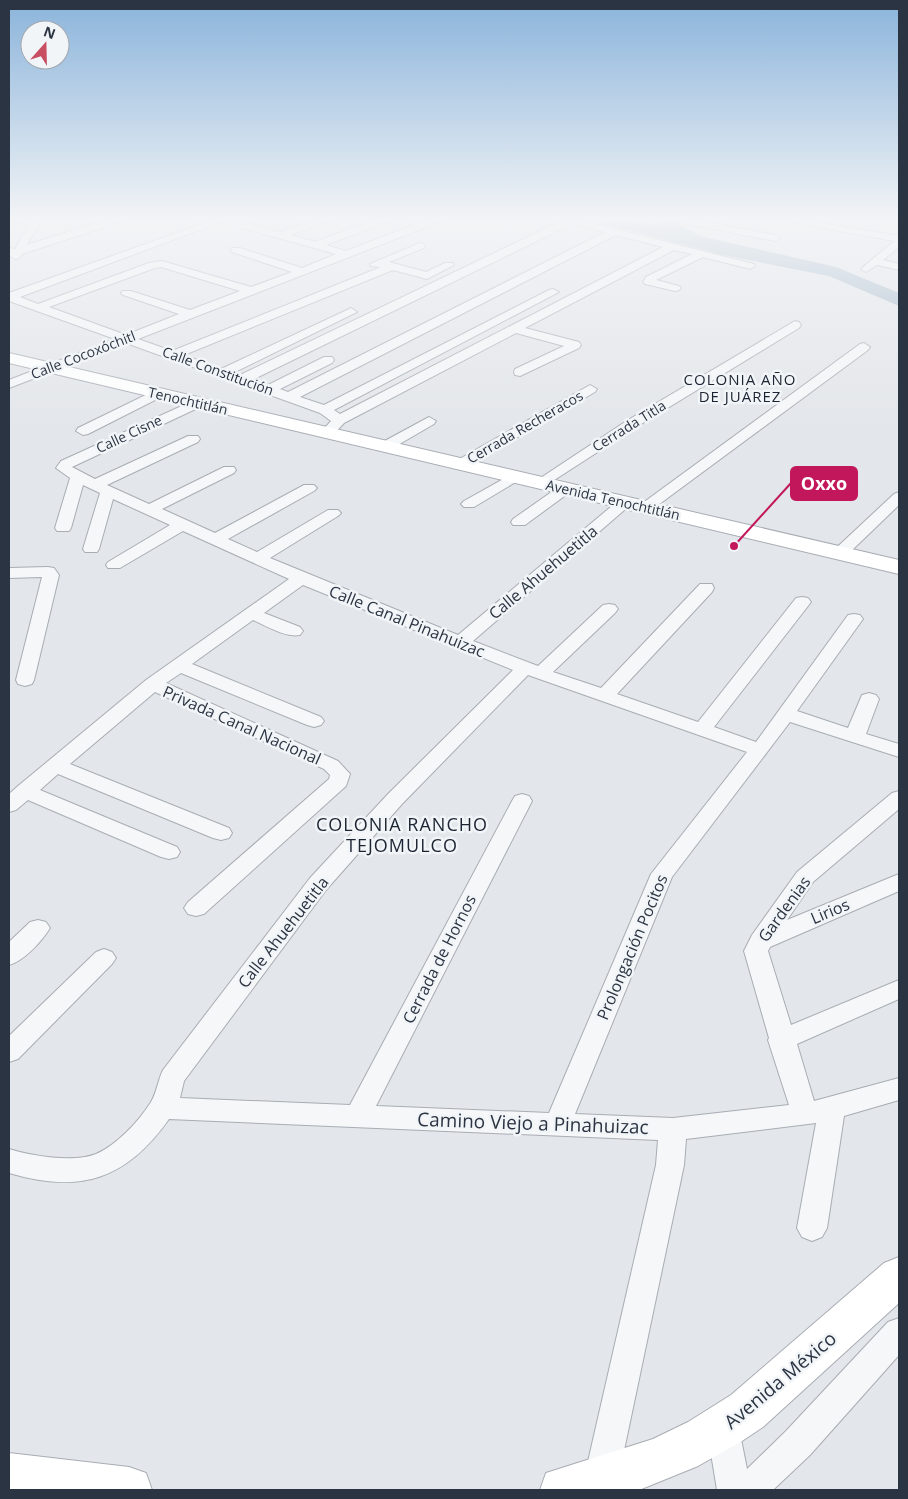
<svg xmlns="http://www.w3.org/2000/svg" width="908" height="1499" font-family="'Open Sans',sans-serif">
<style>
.water{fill:#a0b4c8}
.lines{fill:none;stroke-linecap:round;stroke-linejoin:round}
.minor-casing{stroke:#a8adb4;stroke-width:2}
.secondary-casing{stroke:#a8adb4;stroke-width:2}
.minor{fill:#f5f7f9;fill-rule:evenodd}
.secondary{fill:#fff;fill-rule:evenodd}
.labels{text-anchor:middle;stroke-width:5;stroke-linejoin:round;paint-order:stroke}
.far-street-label{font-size:14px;fill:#2b3442;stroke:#f2f5f8}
.far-neighbourhood-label{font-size:15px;letter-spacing:1px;fill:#1d2533;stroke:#f2f5f8}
.street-label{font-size:16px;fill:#2b3442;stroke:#f2f5f8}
.neighbourhood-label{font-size:18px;letter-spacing:1px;fill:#1d2533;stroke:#f2f5f8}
.near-street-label{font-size:19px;fill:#2b3442;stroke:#f2f5f8}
.leader{fill:none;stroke:#c2185b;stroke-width:2}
.callout-dot{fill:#c2185b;stroke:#f2f5f8;stroke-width:2}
.callout{fill:#c2185b;stroke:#c2185b;stroke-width:2}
.callout-label{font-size:18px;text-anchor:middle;font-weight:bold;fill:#fff}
</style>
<rect width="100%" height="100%" fill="#e3e6ea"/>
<polygon class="water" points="585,219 623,219 649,225 676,219 686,219 680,223 680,225 700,236 836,267 899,293 899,306 829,276 723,255"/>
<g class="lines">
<defs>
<g id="minor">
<polygon points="14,219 28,219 39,224 27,245 109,219 124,219 123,221 22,254 19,258 15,259 10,256 9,248 15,249 29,226"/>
<path d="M215,219h14l-209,78 18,7 111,-41 13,-2 89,26 41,-15 -60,-20 -1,-2 1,-2h8l62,20 34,-14 -101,-28 -1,-2 5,-3 41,11 37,-13h14l-1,2 -40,14 25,7 61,-23h14l-1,2 -63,24 20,6 83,-32h14l-1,2 -304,118 34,12 209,-84 -10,-1 -1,-2 50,-21 4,1 1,2 -1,2 -35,14 37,10 19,-9h8l1,2 -27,14 -34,-9 -209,85 37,14 126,-59 4,-2 6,4 -124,61 7,2 321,-154 -2,-2h16l179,45 1,2 -5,3 -47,-12 -47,23 23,6 2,2 -2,2 -4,1 -30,-7 -2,-2 3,-5 46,-23 -18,-4 -149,78 54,14 2,3 -2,3 -59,28 -5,-1 -1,-3 1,-3 49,-23 -48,-13 -172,90 -11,12 -5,1 -7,-4 10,-11 -11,-8 -194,-70 -117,45v-8l106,-41 -106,-38v-8zM572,224l33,8 -317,160 -8,-3 52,-26 2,-3 -2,-3h-8l-56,28 -16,-5zM616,235l47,12 -323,167 -6,-4 225,-118 -6,-3 -4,1 -225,115 -24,-8zM161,267l79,24 -50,19 -59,-19h-8l-2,2 2,2 56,19 -53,21 -77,-28 106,-39z"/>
<polygon points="691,219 775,235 780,238 775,241 687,224 686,222"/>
<polygon points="797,219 899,236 899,247 883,260 899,264 899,270 877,265 866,272 861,269 894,241 801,224 797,223"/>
<polygon points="795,321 799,322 801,325 799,328 638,426 545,486 535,486 533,483 628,420"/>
<polygon points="864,343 870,347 868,350 650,511 640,511 637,508 640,505 860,344"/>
<polygon points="590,385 597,389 595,392 466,467 456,467 454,464 456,461"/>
<polygon points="158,389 163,390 165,393 163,396 88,434 83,435 76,431 78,428"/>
<path d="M197,399l5,1 2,3 -2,3 -130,61 23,12 93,-43h10l2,3 -2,3 -91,43 42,19 75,-37h10l2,3 -2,3 -72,36 53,24 89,-48h10l3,3 -3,3 -86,48 29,13 71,-42h10l3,3 -3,3 -68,42 188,77 161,-135h10l3,3 -3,3 -156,135 65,25 65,-61 6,-1 6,1 3,4 -3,4 -62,59 48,16 99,-104h12l2,4 -2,4 -95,102 81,28 98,-124 6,-1 6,1 3,4 -3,4 -94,121 42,15 92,-127 6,-1 6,1 3,4 -66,92 51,17 14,-33 7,-2 7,2 3,4 -13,35 33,10v13l-109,-35 -118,155 -97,237 98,4 116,-13 -21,-65 1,-2 -25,-87 8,-16 45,-63 95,-79 7,-2v18l-86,73 -26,38 112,-46v17l-129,56 -2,4 23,74 108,-45v19l-102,45 17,57 85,-23v22l-55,16 -17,112 -5,9 -10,4 -10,-4 -5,-9 19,-105 -130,16 -2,26 -66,314 -5,11h-24l-5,-11 72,-314 2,-25 -489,-21c-43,61 -89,75 -160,54v-24c23,7 64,14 87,5 21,-9 43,-33 55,-52 6,-10 7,-22 12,-32l147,-192 78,-84 125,-124 -210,-85 -39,28 36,14 3,4 -3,4c-14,3 -33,-9 -47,-15l-61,44 129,53 3,4 -3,4 -7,2 -7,-2 -126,-52 -15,10 172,78 12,13 -4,12 -142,128 -8,2 -8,-2 -4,-6 4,-6 141,-123 1,-4 -6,-6 -169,-77 -85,72 159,64 3,5 -3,5 -8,2 -8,-2 -155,-64 -18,16 137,57 3,5 -3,5 -8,2 -8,-2 -133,-57 -12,10 -7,2v-18l9,-8 128,-106 143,-101 -106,-48 -63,37h-12l-2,-3 2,-3 62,-37 -57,-26 -14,50 -2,3h-12l-2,-3 17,-56 -17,-8 -12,43 -2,3h-12l-2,-3 15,-50 -14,-10 5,-7zM528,675l219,77 -96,122 -102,239 -173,-7 156,-305 -3,-5 -7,-2 -7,2 -3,5 -162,304 -170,-7 4,-17 142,-191 76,-86z"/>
<polygon points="429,417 436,421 434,424 391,449 381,449 379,446 381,443"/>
<polygon points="514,473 519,474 521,477 519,480 474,507 464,507 461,504 464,501"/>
<polygon points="565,484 570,486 573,489 570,492 525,525 513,525 511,522 513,519 560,486"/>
<polygon points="899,492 899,505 846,556 834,556 832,553 834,550 894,494"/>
<polygon points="48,567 54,568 59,575 34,680 32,684 25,686 18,684 16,680 42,577 9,578 9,568"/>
<path d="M38,920l8,2 4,6c-8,13 -26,33 -41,37v-23l21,-20z"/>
<polygon points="104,949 112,952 116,958 112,964 18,1059 9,1062 9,1036 96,952"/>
<polygon points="899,1318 899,1355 810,1455 773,1490 717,1490 707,1429 711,1417 723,1413 735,1417 739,1429 747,1469 786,1431 888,1322"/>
</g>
<g id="secondary">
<polygon points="9,353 899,560 899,574 9,363"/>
<polygon points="899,1257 899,1303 763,1427 742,1441 698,1466 639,1490 540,1490 546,1473 653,1439 688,1422 731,1395 884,1263"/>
<polygon points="9,1453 129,1467 146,1473 152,1490 9,1490"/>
</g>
</defs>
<use href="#minor" class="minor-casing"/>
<use href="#secondary" class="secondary-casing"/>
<use href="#minor" class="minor"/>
<use href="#secondary" class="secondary"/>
</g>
<linearGradient id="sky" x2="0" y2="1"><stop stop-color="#8bb4db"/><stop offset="0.51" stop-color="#f2f4f6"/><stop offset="1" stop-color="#f2f4f6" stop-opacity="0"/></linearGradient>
<rect width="908" height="429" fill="url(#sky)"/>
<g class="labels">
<g class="far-street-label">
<text transform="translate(83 355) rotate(-21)" y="5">Calle Cocoxóchitl</text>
<text transform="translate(218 371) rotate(20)" y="5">Calle Constitución</text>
<text transform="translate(188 401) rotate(13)" y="5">Tenochtitlán</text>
<text transform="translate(629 426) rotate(-32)" y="5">Cerrada Titla</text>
<text transform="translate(525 427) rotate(-30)" y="5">Cerrada Recheracos</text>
<text transform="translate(129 434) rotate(-25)" y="5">Calle Cisne</text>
<text transform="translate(613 500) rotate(13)" y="5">Avenida Tenochtitlán</text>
</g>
<g class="far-neighbourhood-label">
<text x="740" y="385">COLONIA AÑO<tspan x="740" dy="17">DE JUÁREZ</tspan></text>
</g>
<g class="street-label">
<text transform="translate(543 572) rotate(-40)" y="6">Calle Ahuehuetitla</text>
<text transform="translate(407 621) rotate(22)" y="6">Calle Canal Pinahuizac</text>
<text transform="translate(242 725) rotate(24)" y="6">Privada Canal Nacional</text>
<text transform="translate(784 909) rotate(-54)" y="6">Gardenias</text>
<text transform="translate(830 911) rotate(-23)" y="6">Lirios</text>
<text transform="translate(283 932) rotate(-52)" y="6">Calle Ahuehuetitla</text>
<text transform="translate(632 947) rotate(-67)" y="6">Prolongación Pocitos</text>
<text transform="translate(439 959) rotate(-63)" y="6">Cerrada de Hornos</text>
</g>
<g class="neighbourhood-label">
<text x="402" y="831">COLONIA RANCHO<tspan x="402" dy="21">TEJOMULCO</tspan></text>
</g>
<g class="near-street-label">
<text transform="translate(533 1123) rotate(2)" y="7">Camino Viejo a Pinahuizac</text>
<text transform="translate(780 1380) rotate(-40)" y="7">Avenida México</text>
</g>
</g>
<path class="leader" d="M734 546L791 483"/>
<circle class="callout-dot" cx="734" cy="546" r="5"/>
<rect class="callout" x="791" y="467" width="66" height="33" rx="5"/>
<g class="callout-label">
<text x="824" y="490">Oxxo</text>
</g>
<rect width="908" height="1499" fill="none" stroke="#2b3442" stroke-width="20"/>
<g transform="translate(45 45) rotate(20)"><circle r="24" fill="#f2f5f8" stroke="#a2a8af"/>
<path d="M0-4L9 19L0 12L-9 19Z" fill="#c84f62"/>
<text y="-8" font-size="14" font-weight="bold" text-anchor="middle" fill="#2b3442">N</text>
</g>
</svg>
